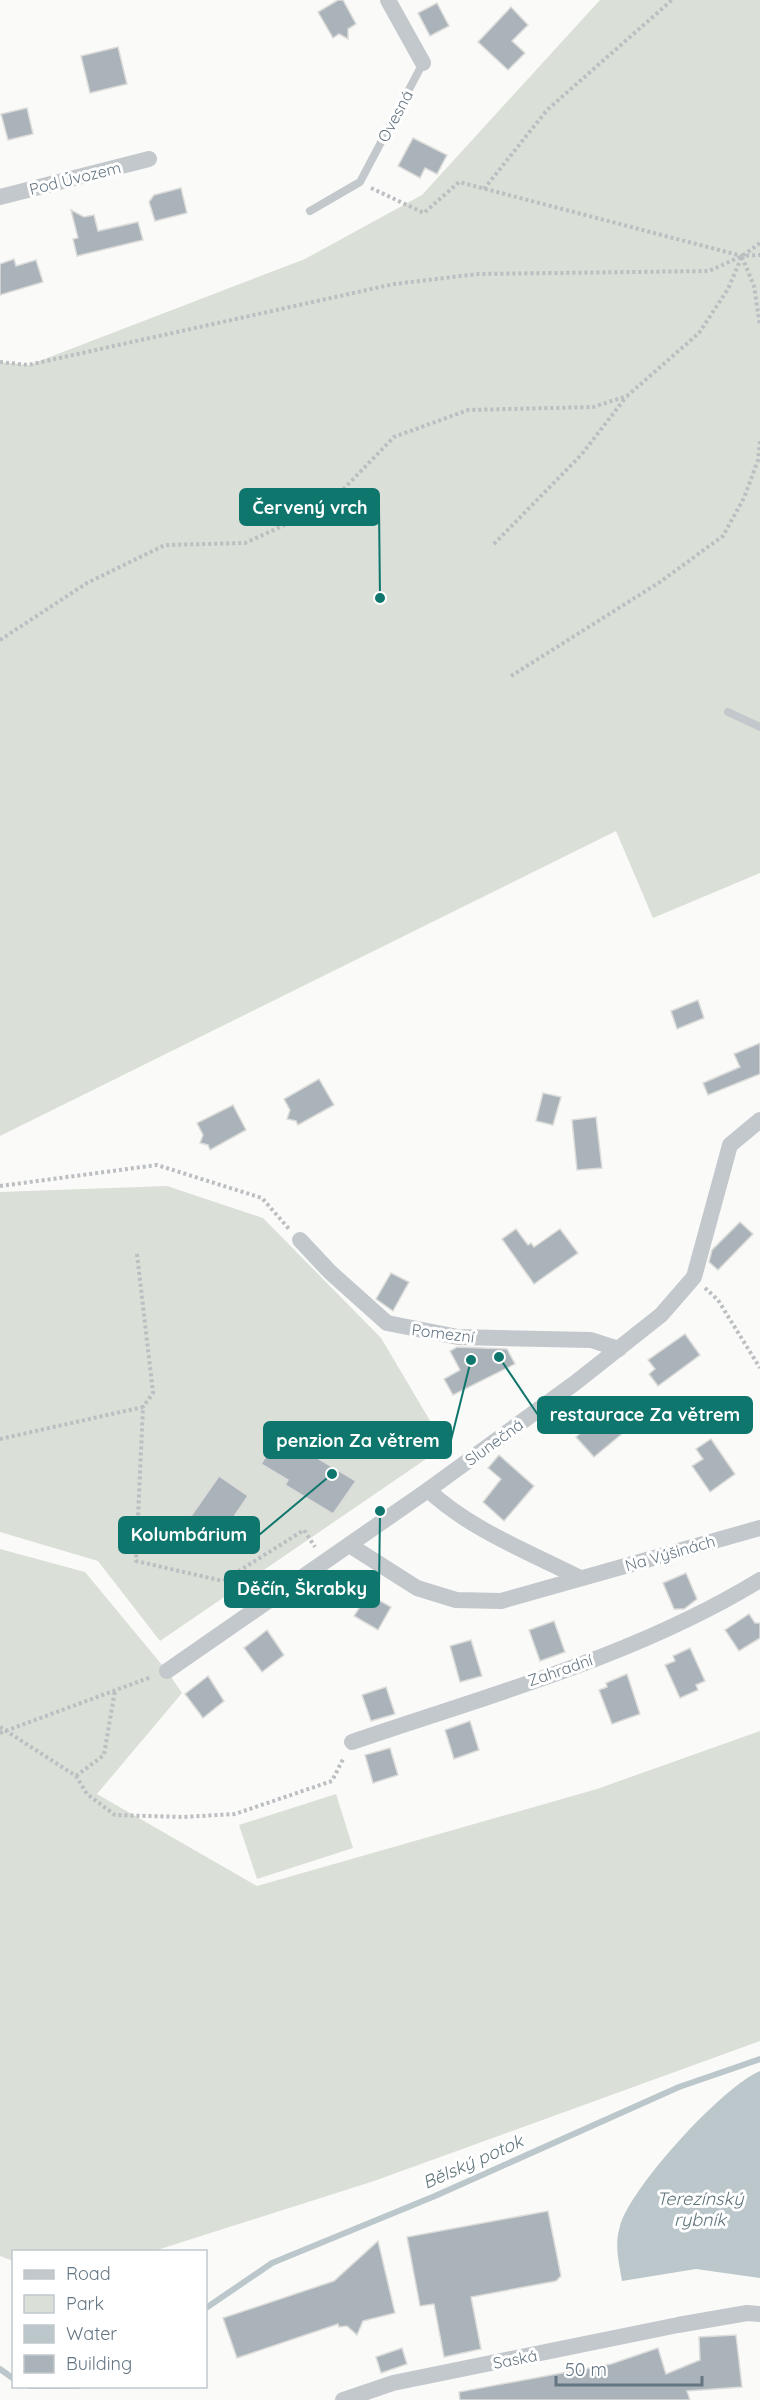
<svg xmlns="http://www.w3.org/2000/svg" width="760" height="2400" font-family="Quicksand,sans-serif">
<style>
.green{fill:#dadfd7}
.water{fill:#bbc7cb}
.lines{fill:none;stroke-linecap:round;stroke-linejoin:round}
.stream{stroke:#bbc7cb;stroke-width:6}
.building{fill:#aab3b9;stroke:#dcdcda;stroke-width:1.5}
.path{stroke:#bbbfc2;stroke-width:4;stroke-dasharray:3 3;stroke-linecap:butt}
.service{stroke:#c3c8cc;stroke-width:8}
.minor{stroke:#c3c8cc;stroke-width:16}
.labels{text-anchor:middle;stroke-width:6;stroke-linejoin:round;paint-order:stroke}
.street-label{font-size:16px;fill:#657683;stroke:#fff}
.water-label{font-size:18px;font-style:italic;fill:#60757c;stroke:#fff}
.leader{fill:none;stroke:#0f766e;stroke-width:2}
.callout-dot{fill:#0f766e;stroke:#fff;stroke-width:2}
.callout{fill:#0f766e;stroke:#0f766e;stroke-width:2}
.callout-label{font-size:18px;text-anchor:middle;font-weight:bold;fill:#fff}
</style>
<rect width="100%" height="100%" fill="#fafaf8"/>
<g class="green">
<polygon points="600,0 760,0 760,873 653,918 616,831 0,1136 0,362 29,365 305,259 422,195"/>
<polygon points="167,1186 263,1218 381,1338 445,1446 160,1641 98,1561 0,1532 0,1192"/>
<polygon points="0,1549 85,1572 167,1671 182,1693 97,1794 257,1886 597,1789 760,1731 760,2041 374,2181 154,2251 14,2252 13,2261 0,2256"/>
<polygon points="336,1794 353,1848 257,1879 239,1825"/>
</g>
<path class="water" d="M760,2071v207l-64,-9 -74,12c-3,-19 -8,-36 -2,-55 11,-39 102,-139 140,-155z"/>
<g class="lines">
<g class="stream">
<polyline points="206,2308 272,2263 435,2196 679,2087 760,2059"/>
<polyline points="0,2369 14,2379"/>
<polyline points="30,2386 78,2386"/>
</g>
</g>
<g class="building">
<polygon points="338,0 343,0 356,24 348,29 348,39 339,34 333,38 318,12"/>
<polygon points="437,3 449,26 430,36 418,13"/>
<polygon points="511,7 528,25 512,41 525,53 508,70 478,42"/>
<polygon points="118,47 127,84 90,93 81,56"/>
<polygon points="27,108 33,134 8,140 1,114"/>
<polygon points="413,138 447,155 437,174 425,168 420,178 398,166"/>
<polygon points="181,188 187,213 155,221 149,202 154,195"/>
<polygon points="71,210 84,217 94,215 98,231 138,222 143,240 77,256 73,239 78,238"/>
<polygon points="14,259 16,266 36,260 43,282 0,295 0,264"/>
<polygon points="698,1000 704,1018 677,1029 671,1011"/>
<polygon points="760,1043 760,1074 708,1095 703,1083 740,1067 734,1054"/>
<polygon points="319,1079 334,1105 298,1125 296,1121 287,1119 290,1110 284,1099"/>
<polygon points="543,1093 561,1097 553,1125 536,1121"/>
<polygon points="233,1105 246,1130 210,1150 208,1145 200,1143 203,1135 197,1123"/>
<polygon points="596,1117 602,1168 577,1170 572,1120"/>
<polygon points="740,1222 753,1234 718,1270 709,1262 712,1250"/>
<polygon points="516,1229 528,1245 531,1243 534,1247 560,1229 578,1253 534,1284 502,1239"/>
<polygon points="391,1273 409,1282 393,1311 376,1299"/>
<polygon points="685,1334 700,1355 658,1386 649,1374 655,1369 648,1360"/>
<polygon points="457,1347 507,1349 515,1364 453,1395 444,1379 460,1370 450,1351"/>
<polygon points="606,1412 623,1433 594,1457 576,1437"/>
<polygon points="279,1435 356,1481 333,1514 285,1485 288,1480 261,1464"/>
<polygon points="711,1439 735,1474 710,1492 692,1466 703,1459 696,1449"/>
<polygon points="499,1455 534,1486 504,1521 483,1502 501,1479 488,1468"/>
<polygon points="219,1476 248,1496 218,1540 189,1519"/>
<polygon points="686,1573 697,1599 684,1609 674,1609 663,1583"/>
<polygon points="368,1594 391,1607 378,1630 354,1616"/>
<polygon points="749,1614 755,1623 760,1623 760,1638 739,1651 725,1630"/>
<polygon points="554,1621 565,1652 540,1661 529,1630"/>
<polygon points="267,1630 284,1655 262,1672 244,1648"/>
<polygon points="471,1640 482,1676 460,1682 450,1646"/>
<polygon points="690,1648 705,1681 696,1685 698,1690 680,1698 665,1665 675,1661 673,1656"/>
<polygon points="627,1674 640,1714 612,1724 599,1690 607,1687 606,1683"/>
<polygon points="208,1676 224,1701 203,1718 185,1694"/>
<polygon points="386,1687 395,1714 371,1721 362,1695"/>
<polygon points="470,1721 479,1750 454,1759 445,1730"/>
<polygon points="390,1748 398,1775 373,1783 365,1755"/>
<polygon points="548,2211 561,2276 556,2281 471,2297 481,2349 444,2357 434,2304 420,2306 407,2237"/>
<polygon points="378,2241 395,2313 363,2321 357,2335 347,2326 339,2327 338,2324 237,2358 223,2318 334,2281"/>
<polygon points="736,2335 742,2387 687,2391 690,2400 460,2400 459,2392 611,2364 658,2348 666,2374 700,2360 699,2337"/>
<polygon points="402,2348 407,2364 381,2373 376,2357"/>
</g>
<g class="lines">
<g class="path">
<polyline points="371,188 424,213 459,182 742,256 760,255"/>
<polyline points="484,189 547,110 672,0"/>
<polyline points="742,257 754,286 760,326"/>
<polyline points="0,362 28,365 394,284 478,274 709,271 742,256 760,243"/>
<polyline points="494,544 582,454 626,397"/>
<polyline points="0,640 87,583 165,545 245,543 328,505 394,437 468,410 593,407 627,396 699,333 728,289 742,256"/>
<polyline points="511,676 660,582 723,536 744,498 758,460 760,441"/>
<polyline points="0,1186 157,1165 262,1198 289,1229"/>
<polyline points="137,1254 153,1393 143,1407"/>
<polyline points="705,1288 718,1300 760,1368"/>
<polyline points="0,1439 143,1407 136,1561 223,1581 304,1530 315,1547"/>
<polyline points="0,1727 76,1776 87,1794 115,1815 183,1817 235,1814 332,1781 344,1757"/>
<polyline points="0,1733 151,1677"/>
<polyline points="76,1776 104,1755 115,1690"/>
</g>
<g class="service">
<polyline points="310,211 360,182 423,63"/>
<polyline points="728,712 760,727"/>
</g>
<g class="minor">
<polyline points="388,0 423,63"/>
<polyline points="0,197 149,159"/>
<polyline points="300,1240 330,1272 387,1323 458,1337 591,1340 619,1349"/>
<path d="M428,1490c43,40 101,62 152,88"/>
<polyline points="351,1546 417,1588 456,1600 501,1601 760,1528"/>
<polyline points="167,1671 428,1490 575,1383 661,1315 694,1277 730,1145 760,1120"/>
<path d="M352,1742c137,-47 284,-86 408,-162"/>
<polyline points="343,2400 393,2383 678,2325 747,2313 760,2314"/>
</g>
</g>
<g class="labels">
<g class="street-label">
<text transform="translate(395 116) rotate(-62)" y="6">Ovesná</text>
<text transform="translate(75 178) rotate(-14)" y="6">Pod Úvozem</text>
<text transform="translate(443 1333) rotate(7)" y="6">Pomezní</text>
<text transform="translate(494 1442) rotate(-36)" y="6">Slunečná</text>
<text transform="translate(670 1553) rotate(-16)" y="6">Na Výšinách</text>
<text transform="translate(560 1670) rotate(-19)" y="6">Zahradní</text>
<text transform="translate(515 2359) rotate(-11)" y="6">Saská</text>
</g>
<g class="water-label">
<text transform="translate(473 2162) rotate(-24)" y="6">Bělský potok</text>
<text x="700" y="2205">Terezínský<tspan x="700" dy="21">rybník</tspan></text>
</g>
</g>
<path class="leader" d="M380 598L379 507M499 1357L538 1415M471 1360L451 1440M332 1474L259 1535M380 1511L379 1589"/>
<g class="callout-dot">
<circle cx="380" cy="598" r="6"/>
<circle cx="499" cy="1357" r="6"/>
<circle cx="471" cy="1360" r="6"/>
<circle cx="332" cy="1474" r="6"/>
<circle cx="380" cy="1511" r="6"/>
</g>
<g class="callout">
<rect x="240" y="489" width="139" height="36" rx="6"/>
<rect x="538" y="1397" width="214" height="36" rx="6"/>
<rect x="264" y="1422" width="187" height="36" rx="6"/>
<rect x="119" y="1517" width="140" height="36" rx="6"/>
<rect x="225" y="1571" width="154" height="36" rx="6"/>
</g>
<g class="callout-label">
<text x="310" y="514">Červený vrch</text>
<text x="645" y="1421">restaurace Za větrem</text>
<text x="358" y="1447">penzion Za větrem</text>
<text x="189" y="1541">Kolumbárium</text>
<text x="302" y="1595">Děčín, Škrabky</text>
</g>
<rect x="12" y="2250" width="195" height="138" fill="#ffffff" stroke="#c1c8cd" stroke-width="1.5"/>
<rect x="24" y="2270" width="30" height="9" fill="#c3c8cc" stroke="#c1c8cd" stroke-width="1.5"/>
<text x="66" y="2280" font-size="18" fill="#657683">Road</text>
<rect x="24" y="2295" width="30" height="18" fill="#dadfd7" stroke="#c1c8cd" stroke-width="1.5"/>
<text x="66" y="2310" font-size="18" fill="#657683">Park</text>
<rect x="24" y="2325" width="30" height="18" fill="#bbc7cb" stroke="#c1c8cd" stroke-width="1.5"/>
<text x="66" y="2340" font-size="18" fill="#657683">Water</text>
<rect x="24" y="2355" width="30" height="18" fill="#aab3b9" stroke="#c1c8cd" stroke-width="1.5"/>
<text x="66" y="2370" font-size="18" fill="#657683">Building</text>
<path d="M556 2376v9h146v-9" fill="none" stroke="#657683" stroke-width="3"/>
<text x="565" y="2376" font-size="18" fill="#657683" stroke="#ffffff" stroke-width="4.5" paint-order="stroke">50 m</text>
</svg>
